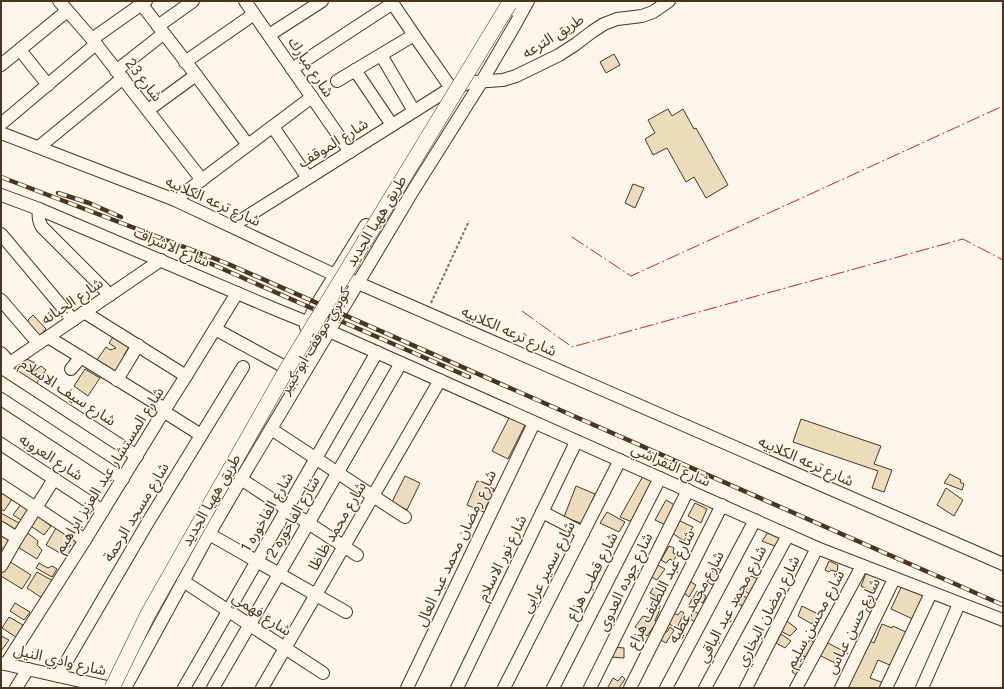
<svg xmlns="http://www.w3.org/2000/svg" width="1004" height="689" font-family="Figtree,'Noto Sans Arabic',sans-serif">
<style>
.building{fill:#ecdcbc;stroke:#4a3520}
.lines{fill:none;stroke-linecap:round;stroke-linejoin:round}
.minor-casing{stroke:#4a3520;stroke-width:14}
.major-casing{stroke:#4a3520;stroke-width:16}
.path{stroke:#7f6f5c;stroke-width:2;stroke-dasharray:3 2;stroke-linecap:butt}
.minor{stroke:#fbf6e9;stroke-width:12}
.major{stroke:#fbf6e9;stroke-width:15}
.rail-casing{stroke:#4a3520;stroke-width:4.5}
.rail{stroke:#fbf6e9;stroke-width:3;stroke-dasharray:9;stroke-linecap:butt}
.major-bridge-casing{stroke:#4a3520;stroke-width:16;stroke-linecap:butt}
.major-bridge{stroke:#fbf6e9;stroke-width:15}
.power{stroke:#c62828;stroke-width:1;stroke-dasharray:14 3 2 3;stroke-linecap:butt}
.labels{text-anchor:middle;stroke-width:3;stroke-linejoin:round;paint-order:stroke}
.street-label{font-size:15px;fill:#4a3520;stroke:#fbf6e9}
</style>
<rect width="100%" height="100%" fill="#fbf6e9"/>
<g class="building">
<polygon points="614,54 620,65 606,73 600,62"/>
<polygon points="668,109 672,116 683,109 694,129 696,128 728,185 706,198 694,177 686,182 667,148 653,155 645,139 655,133 648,120"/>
<polygon points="633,184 644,188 635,208 625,203"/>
<polygon points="33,315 46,329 39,336 28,325 28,320"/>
<polygon points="113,337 129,347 124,355 127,359 115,377 94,364 106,347 110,350 116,348 109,343"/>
<polygon points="27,359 35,363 33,367 28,370 33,372 41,366 46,370 36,384 13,368"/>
<polygon points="85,369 100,378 88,396 74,386"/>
<polygon points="511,414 527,421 508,459 492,451"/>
<polygon points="801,419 881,446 874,464 892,470 884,492 872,488 878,471 793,442"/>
<polygon points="950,474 961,480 960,482 964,484 962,490 944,483"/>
<polygon points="405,476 420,483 407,510 392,502"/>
<polygon points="643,476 655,479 632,522 620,517"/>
<polygon points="477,481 494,489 484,512 467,505"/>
<polygon points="576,486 595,494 583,524 564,517"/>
<polygon points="946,488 963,500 954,516 937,505"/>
<polygon points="3,492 12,499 4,511 1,509 1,495"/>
<polygon points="666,500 678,507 668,526 655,520"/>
<polygon points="695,503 707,509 701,523 688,516"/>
<polygon points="21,504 28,510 21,520 13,515"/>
<polygon points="607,512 625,522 619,532 600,523"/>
<polygon points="1,513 19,523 13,533 1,526"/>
<polygon points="36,515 51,526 44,535 29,525"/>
<polygon points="680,521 693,527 684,541 672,533"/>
<polygon points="56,528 77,540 67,557 46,545"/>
<polygon points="771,528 784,536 777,547 762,541"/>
<polygon points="25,531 38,541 37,545 42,550 37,559 16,546"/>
<polygon points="1,535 9,540 4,549 1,547"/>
<polygon points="669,546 674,548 673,553 677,555 673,561 670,559 666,563 661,560"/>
<polygon points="9,561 31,575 22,589 1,576 1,573"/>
<polygon points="829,561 838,565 837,572 831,570 829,572 825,570"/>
<polygon points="39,563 48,568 52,566 57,569 52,577 36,568"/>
<polygon points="656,564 665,569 657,580 648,575"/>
<polygon points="717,568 726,572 718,588 707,582 713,570 717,573"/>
<polygon points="37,572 53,581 42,598 27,588"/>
<polygon points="866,573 880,578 872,591 861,586"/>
<polygon points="751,576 761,580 753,596 743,590"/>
<polygon points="687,580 696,585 689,597 681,591"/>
<polygon points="903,583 919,591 918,593 926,597 915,620 891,609"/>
<polygon points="653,588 664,593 659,600 654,599 656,596 650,593"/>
<polygon points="697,591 706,596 703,603 693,598"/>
<polygon points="741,595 752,600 748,607 733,603 736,596 740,597"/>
<polygon points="872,597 882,602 875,616 866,610"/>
<polygon points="692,599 698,602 693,608 689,605"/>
<polygon points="653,601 661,607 655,621 657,622 647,636 635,627 643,616 651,618 654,607 651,605"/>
<polygon points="15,603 30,612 24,620 10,611"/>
<polygon points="802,606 818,614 812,624 798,616"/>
<polygon points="681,611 684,613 677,628 665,622 670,612 678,615"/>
<polygon points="693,611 698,613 695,622 690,619"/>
<polygon points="9,617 23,625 16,637 2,628"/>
<polygon points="787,621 797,629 790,636 781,631"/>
<polygon points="882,624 892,628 893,626 910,634 892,666 878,660 870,678 884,683 882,688 847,688 858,664 859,665 870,641 874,643"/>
<polygon points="670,627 674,630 666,643 657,638 662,631 667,632"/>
<polygon points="781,634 791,641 785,648 776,643"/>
<polygon points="1,636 9,640 1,651"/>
<polygon points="810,639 814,643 805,657 801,655"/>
<polygon points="826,642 845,652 837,664 819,655"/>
<polygon points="614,647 624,648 624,658 610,657"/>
<polygon points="800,657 809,662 801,678 792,672"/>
<polygon points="622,676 625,679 619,688 609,688 608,687 613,678 618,681"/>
</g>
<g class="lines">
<defs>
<g id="minor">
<polyline points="59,1 92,39 202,180"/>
<polyline points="139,1 196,75 248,145"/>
<polyline points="245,1 350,152"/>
<polyline points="391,1 414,35 451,88"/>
<polyline points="158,26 193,1"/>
<polyline points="269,35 322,1"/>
<polyline points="92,39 146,1"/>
<polyline points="20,50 48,85"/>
<polyline points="381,55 414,111"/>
<polyline points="185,62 254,14"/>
<polyline points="1,65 67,11"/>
<polyline points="292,69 393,3"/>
<polyline points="355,70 392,125"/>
<polyline points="116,71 163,34"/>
<polyline points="337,81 414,35"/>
<polyline points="148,110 196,75"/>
<polyline points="1,124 96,44"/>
<polyline points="273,127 308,178"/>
<polyline points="1,133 175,200 335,275 358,283 1003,564"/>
<polyline points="39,147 123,78"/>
<polyline points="1,195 39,209 277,310 329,331 817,548 1003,620"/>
<polyline points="175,200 312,97"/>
<path d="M39,209c-1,7 -1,12 3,18l68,68"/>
<polyline points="232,226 451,88 474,82 503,80 516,76 559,55 576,44 593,31 604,24 617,19 642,16 653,12 669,1"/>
<polyline points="1,234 73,320"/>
<polyline points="1,300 38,343"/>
<polyline points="84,312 186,376"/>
<polyline points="306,327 314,309 366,225"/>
<polyline points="215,329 283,366"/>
<polyline points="48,337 165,409"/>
<polyline points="1,353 10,363"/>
<polyline points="2,368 137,456"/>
<polyline points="1,369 161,260"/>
<polyline points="71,369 81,357"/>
<polyline points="117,380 138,345"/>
<polyline points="1,399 123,479"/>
<polyline points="163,411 201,435"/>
<polyline points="271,429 405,517"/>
<polyline points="1,444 103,511"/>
<polyline points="241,479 357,555"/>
<polyline points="1,485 85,540"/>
<polyline points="542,512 583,533"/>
<polyline points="1,528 17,538"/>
<polyline points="209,534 346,612"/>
<polyline points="1,566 17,538 54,479"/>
<polyline points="183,581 323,673"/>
<polyline points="1,663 112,688"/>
<polyline points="6,664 85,540 165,409 186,376 237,293"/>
<polyline points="58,676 148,522 243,367"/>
<polyline points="16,688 28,669"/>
<polyline points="125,688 209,534 241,479 414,189 482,81 516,23 528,1"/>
<polyline points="184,688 377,352"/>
<polyline points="213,688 401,363"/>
<polyline points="262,688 440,380"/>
<polyline points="407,688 534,423"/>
<polyline points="457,688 576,442"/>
<polyline points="504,688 620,460"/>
<polyline points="553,688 660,478"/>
<polyline points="590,688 688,490"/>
<polyline points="630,688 722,505"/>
<polyline points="666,688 755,520"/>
<polyline points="705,688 788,535"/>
<polyline points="746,688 817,548"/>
<polyline points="796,688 862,566"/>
<polyline points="841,688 894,579"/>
<polyline points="886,688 931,593"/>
<polyline points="922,688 959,604"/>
</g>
<polyline id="major" points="516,9 521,1"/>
</defs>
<use href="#minor" class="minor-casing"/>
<use href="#major" class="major-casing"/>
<polyline class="path" points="431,303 469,221"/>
<use href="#minor" class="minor"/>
<use href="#major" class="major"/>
<defs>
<g id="rail">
<polyline points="1,177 226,263 1003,605"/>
<polyline points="58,193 89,203 121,217"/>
<polyline points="198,258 336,319 469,377"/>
</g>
</defs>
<use href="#rail" class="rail-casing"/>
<use href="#rail" class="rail"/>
<defs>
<polyline id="major-bridge" points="112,688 148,614 287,369 509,4"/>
</defs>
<use href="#major-bridge" class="major-bridge-casing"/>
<use href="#major-bridge" class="major-bridge"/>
<g class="power">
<polyline points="572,237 631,276 1003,106"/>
<polyline points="522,311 572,347 963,239 1003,260"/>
</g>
</g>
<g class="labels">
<g class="street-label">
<text transform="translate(553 36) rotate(-32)" y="5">طريق الترعه</text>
<text transform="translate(311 67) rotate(56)" y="5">شارع مبارك</text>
<text transform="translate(144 80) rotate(52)" y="5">شارع 23</text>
<text transform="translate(333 143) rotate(-32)" y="5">شارع الموقف</text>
<text transform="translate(213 201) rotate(24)" y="5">شارع ترعه الكلابيه</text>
<text transform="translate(376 221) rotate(-59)" y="5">طريق ههيا الجديد</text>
<text transform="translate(172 247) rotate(23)" y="5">شارع الاشراف</text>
<text transform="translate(72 301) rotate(-34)" y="5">شارع الجبانه</text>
<text transform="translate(509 331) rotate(24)" y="5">شارع ترعه الكلابيه</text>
<text transform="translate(315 341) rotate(-59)" y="5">كوبري موقف ابو كبير</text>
<text transform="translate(68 392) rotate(33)" y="5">شارع سيف الاسلام</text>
<text transform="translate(51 457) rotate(33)" y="5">شارع العروبه</text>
<text transform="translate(806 461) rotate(24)" y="5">شارع ترعه الكلابيه</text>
<text transform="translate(671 465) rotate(24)" y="5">شارع النقراشي</text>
<text transform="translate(109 470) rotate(-58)" y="5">شارع المستشار عبد العزيز ابراهيم</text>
<text transform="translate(211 500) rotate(-60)" y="5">طريق ههيا الجديد</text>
<text transform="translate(136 512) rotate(-59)" y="5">شارع مسجد الرحمة</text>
<text transform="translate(267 512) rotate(-60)" y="5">شارع الفاخوره 1</text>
<text transform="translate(293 517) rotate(-60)" y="5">شارع الفاخوره 2</text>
<text transform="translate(337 526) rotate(-60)" y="5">شارع محمد ظاظا</text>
<text transform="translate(456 548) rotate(-65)" y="5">شارع رمضان محمد عبد العال</text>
<text transform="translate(502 558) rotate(-64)" y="5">شارع نور الاسلام</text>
<text transform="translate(548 567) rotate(-63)" y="5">شارع سمير عرابى</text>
<text transform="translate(592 576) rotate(-63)" y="5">شارع قطب هزاع</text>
<text transform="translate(625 582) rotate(-64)" y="5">شارع جوده العدوى</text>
<text transform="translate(661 589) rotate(-63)" y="5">شارع عبد اللطيف هزاع</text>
<text transform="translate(696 597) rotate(-62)" y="5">شارع محمد عطيه</text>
<text transform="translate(732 604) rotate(-62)" y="5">شارع محمد عبد الباقي</text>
<text transform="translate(768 611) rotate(-63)" y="5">شارع رمضان البخاري</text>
<text transform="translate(262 614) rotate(33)" y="5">شارع فهمي</text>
<text transform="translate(815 619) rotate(-62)" y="5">شارع محسن سليم</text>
<text transform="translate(853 626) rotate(-64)" y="5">شارع حسن عباس</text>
<text transform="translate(60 660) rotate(13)" y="5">شارع وادي النيل</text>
</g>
</g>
<rect width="1004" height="689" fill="none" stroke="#4a3520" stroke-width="4"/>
</svg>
